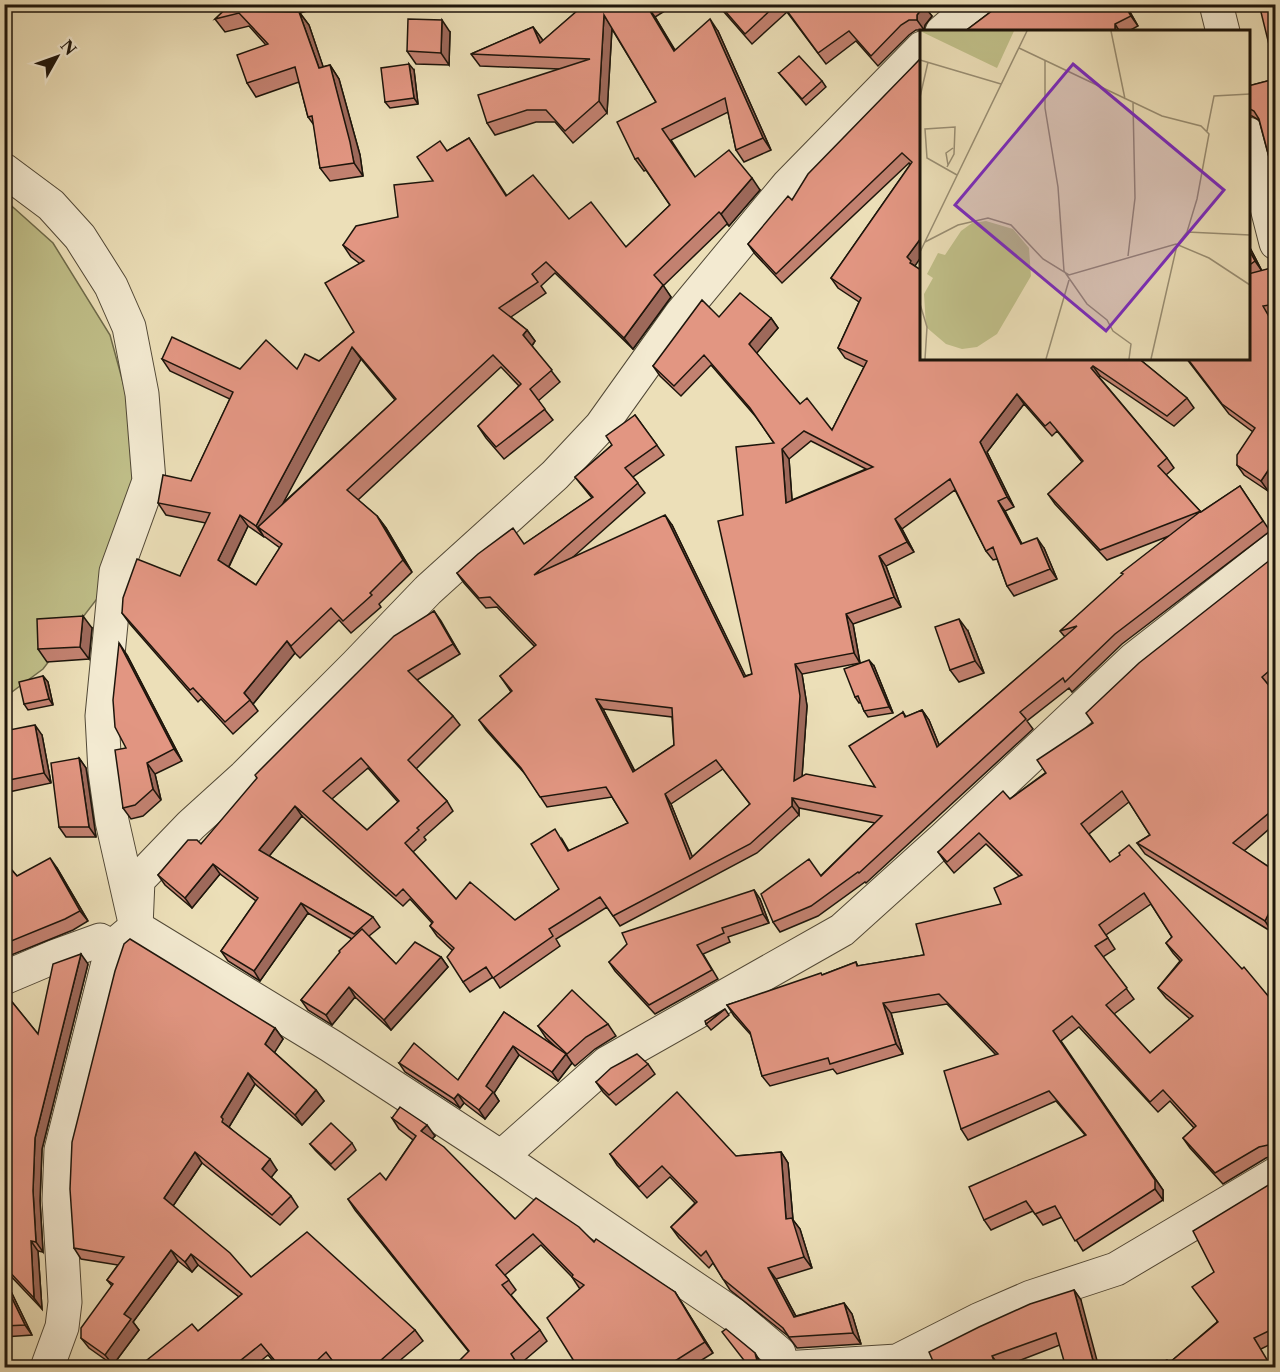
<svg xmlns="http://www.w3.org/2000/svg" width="1280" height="1372" font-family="'Libre Caslon Text',serif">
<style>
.green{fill:#c0bf89;stroke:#6e6a4a;stroke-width:1.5}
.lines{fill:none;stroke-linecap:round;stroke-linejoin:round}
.minor-casing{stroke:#514836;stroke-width:35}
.minor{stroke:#f3ead1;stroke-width:33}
.wall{fill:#c28170;stroke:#1d150b;stroke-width:1.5;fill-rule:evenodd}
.shaded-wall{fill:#9e695b;stroke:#1d150b;stroke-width:1.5}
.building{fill:#e29682;stroke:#1d150b;stroke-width:1.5;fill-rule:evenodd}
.inset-road{fill:none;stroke:#998e73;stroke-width:1.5}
.view{fill:#7b2cbf;fill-opacity:0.15;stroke:#7b2cbf;stroke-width:3}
.inset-edge{fill:none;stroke:#1d150b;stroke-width:3}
</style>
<rect width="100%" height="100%" fill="#ecdfb8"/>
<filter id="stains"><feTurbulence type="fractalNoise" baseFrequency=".00333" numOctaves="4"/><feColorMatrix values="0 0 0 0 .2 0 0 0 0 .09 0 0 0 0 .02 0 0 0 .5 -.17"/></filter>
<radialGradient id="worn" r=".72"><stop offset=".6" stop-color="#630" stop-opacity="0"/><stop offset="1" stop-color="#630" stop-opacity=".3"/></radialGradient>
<polygon class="green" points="5,200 53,243 110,335 133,419 132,504 103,591 43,669 5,697"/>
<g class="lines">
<defs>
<g id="minor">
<polyline points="1216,4 1223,32"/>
<polyline points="942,32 975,4"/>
<polyline points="1248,134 1276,243"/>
<polyline points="4,170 51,205 80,237 111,286 129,327 142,394 149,481 116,572 102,716 105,772 112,821 136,927 331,1046 501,1157 734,1315 779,1353 781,1368"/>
<polyline points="4,978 56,956 100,940 112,947"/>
<polyline points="501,1157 607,1063 842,930 944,838 1134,659 1276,548"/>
<polyline points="47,1368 62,1327 65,1302 59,1200 61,1150 112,947 136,927 138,880 191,825 244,777 356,665 428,590 555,475 601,426 681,314 788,185 922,48"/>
<polyline points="784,1368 897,1361 978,1320 1031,1297 1116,1269 1276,1174"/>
</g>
</defs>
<use href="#minor" class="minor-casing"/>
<use href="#minor" class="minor"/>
</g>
<g class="wall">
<polygon points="231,4 332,4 300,13 309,25 323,67 330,65 339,79 360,155 363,176 330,181 320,168 314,125 308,117 299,82 256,97 247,83 266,45 249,26 225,32 215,19"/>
<path d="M585,4h91l-21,13 20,33 43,-19 53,119 -27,12 -8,-12 -8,-38 -57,28 24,37 65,13 -31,36 -2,-2 -64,62 8,11 -38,52 -78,-76 -14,13 5,7 -35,24 16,13 8,11 -3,5 28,36 -22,19 15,19 -49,39 -18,-21 -8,-12 41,-40 -18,-19 -143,133 19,16 9,12 26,44 -33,32 2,3 -30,26 -12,-13 -39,38 -5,-5 -42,51 5,7 -25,23 -32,-35 -3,3 -68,-78 -8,-11 58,-37 26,-53 -40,-8 -8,-12 33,-22 39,-82 -60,-28 -8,-12 78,10h57l22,-8 35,-29 5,-69 -8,-6 -8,-12 55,-28 35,-36 14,-30 22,-13 38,58 62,23 57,28 44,-42 -24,-35 -2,1 -9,-12 21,-57 -44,-73 -5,84 -34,30 -18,-21h-19l-41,13 -8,-12 71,-54 -78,-3 -9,-12 62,-27 10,14zM361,359l34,41 -113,104zM248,526l16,11h1l15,11 -24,37 -27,-18z"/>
<polygon points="718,4 939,4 928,12 932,16 925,25 924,30 916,30 909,35 878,66 856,41 826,64 787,12 752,44 724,12"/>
<polygon points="989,4 1134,4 1126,5 1138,26 1127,32 964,32 993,10"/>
<polygon points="450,32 449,65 416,64 407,51"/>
<path d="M921,58l-6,208 6,92h217l49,40 7,10 -20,18 -74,-50 -1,1 68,81 7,10 -8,7 35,37 39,-26 30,45 -148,113 -50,48 -3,-4 -42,33 6,8 -167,154 -1,-1 -47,34 -38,16 -7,-10 102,-99 -76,-15v7l-42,38 -137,73 -13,-19 -51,32 4,7 -60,42 -7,-11 -23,15 -7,-10 -11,-32 -15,-14 -7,-10 2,-3 -22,-24 -7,7 -101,-90 -33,40 104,61 7,10 -11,9 27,28 45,-7 7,10 -57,63 -36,-33 -23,28 -24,-15 -7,-10 51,-61 -44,-26 -48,68 -32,-20 -7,-10 35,-50 -36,-27 -28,34 -27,-23 -7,-10 43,-31 233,-233 26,43 -43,26 36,36 7,9 -44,44 31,32 6,10 -29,26 2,3 -13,12 43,47 59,21 44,-31 3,-50 7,12 59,-28 -16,-26 -65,10 -21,-32 -40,-45 -7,-10 32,-28 -11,-16 35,-29 -38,-40 -11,1 -22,-25 -7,-10 67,-29 68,-46 -17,-21 37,-32 23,-30 29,40 -31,22 12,16 -73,65 100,-33 73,151 7,-2 -9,-159 31,-72 -18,-26 -45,-52 -30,31 -21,-20 -7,-10 66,-49 52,1 7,10 -22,25 44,51 32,26 32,-63 -19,-9 -7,-10 21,-46 -21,-14 -7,-10 79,-113 -1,-2 -127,120 -27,-29 -7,-10 44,-44zM1024,404l28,32 5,-5 25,31 -34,32 7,10 52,56 62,-24 -109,95 5,6 -126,108 -10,-25 -7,-10 -16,7 -3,-5 -28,75 -73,-11 5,-70 -5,-32 58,-11 -7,-39 48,-17 -15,-41 28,-14 -12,-23 53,-39 31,61 7,9 4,-1 10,27 7,10 43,-17 -13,-31 -22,-4 -17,-33 9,-4 -27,-55zM811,441l55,28 -74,31 -3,-41zM603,709l69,8 2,28 -39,26zM368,768l30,34 -31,28 -35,-31zM723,769l27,35 -58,53 -21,-53z"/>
<polygon points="414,70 418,104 390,108 385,102"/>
<polygon points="779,73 822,81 826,87 806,105"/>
<polygon points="1275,79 1275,178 1274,176 1259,120 1252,116 1248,116 1248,86"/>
<polygon points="1248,244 1262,271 1275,267 1275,315 1270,316 1275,325 1275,480 1268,491 1244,475 1237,465 1253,432 1229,414 1186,358 1248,358"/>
<path d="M1275,556v126l-5,5 5,6v131l-31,27 31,20v54l-3,7 -127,-78 -8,-11 13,-8 -21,-33 -40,32 21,28 132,107 27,28 6,-4v162l-9,3 -43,26 -33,-36 -7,-10 11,-10 -24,-27 -12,11 -79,-85 -18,14 102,149v10l-80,51 -21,-34 -19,8 -10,-14 -42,19 -7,-10 101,-85 -29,-34 -88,39 -7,-11 35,-74 -49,-51 -56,9 12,41 -66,20 -4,-5 -63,17 -8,-10 -11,-41 -17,-19 -7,-11 95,-30 34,-13 2,4 66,-11 77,-51 18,-28 -33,-32 -32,29 -9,-11 -7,-10 107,-79 48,-50zM1151,904l21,33 -6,6 7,10 7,8 -22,27 8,10 24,21 -40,34 -36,-39 20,-15 -31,-42 12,-8 -9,-14z"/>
<polygon points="92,628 89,659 47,662 38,649"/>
<polygon points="968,631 984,673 959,682 950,670"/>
<polygon points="127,655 182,761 155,774 161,800 143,816 131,819 123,808 126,748"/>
<polygon points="874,666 893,713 868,717 864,711 861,702 859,703 855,697"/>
<polygon points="43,676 48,682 53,705 28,710 24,704"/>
<polygon points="4,731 42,735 51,783 4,793"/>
<polygon points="79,758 86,768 96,837 66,837 59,827"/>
<polygon points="4,861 17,876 57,868 88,921 73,930 4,958"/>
<polygon points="754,890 760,899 769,923 728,937 730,942 703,954 718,979 655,1014 615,971 609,962"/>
<polygon points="88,964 42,1149 40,1201 43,1252 38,1251 42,1309 4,1269 4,992 38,1034"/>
<polygon points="725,1009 729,1015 711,1030 706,1024"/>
<polygon points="504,1012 557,1048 546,1038 538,1026 608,1024 616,1036 595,1049 575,1066 571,1062 572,1063 558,1081 519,1055 494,1093 499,1101 485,1119 464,1103 460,1108 405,1072 399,1063 458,1080"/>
<polygon points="275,1028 283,1039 274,1052 316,1090 324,1101 302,1125 255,1084 229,1127 277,1170 271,1177 291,1196 298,1207 280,1225 202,1163 173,1206 251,1277 415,1330 423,1341 391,1368 337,1368 334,1363 329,1368 279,1368 268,1355 252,1368 137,1368 198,1331 239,1297 198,1265 192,1272 178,1261 133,1322 139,1330 113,1365 89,1348 81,1338 112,1286 107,1280 118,1265 81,1259 74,1248"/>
<polygon points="648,1064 655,1074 616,1105 603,1092 596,1082"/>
<polygon points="392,1118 435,1136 432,1139 515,1219 594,1242 675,1292 713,1353 689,1368 575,1368 577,1366 580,1289 572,1277 541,1245 505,1275 516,1290 511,1295 540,1330 547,1341 519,1365 469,1352 355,1210 348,1199 386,1180 413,1140 399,1129"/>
<polygon points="352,1143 356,1150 335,1170 315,1150 310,1144"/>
<polygon points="781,1152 788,1163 793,1220 800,1229 812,1268 776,1279 796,1316 844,1303 852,1314 861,1344 797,1348 788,1336 730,1290 713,1263 709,1268 679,1238 671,1227 695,1203 670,1177 647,1198 617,1165 610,1154 736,1156"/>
<polygon points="1275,1181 1275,1342 1261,1349 1169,1363 1217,1322 1214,1272"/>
<polygon points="4,1277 32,1335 4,1337"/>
<polygon points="1074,1290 1081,1300 1060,1345 1000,1368 936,1368"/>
</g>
<g class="shaded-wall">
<polygon points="1124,4 1126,5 1138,26 1131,16"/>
<polygon points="647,6 655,17 682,63 674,51"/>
<polygon points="924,6 932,16 925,25 924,30 917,20 917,15"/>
<polygon points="299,12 309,25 328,81 319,68"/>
<polygon points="604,15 612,27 607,113 599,101"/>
<polygon points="710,19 718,31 771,150 763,138"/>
<polygon points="442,20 450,32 449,65 441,53"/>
<polygon points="1115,24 1120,32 1115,32"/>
<polygon points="533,27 542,39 549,55 540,43"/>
<polygon points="409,64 414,70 418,104 414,98"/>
<polygon points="330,65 339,79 360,155 363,176 354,163"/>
<polygon points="752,178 760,190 729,226 721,214"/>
<polygon points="921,238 921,257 915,266 910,263 907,257"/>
<polygon points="1248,244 1262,271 1255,261 1248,248"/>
<polygon points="663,285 671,297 633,349 624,338"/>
<polygon points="771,318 778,328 756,354 749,344"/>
<polygon points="527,330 535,341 531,347 523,335"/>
<polygon points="352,347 361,359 267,533 258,527 264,537 256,526"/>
<polygon points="1093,366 1100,376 1098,378 1091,368"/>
<polygon points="1017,394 1024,404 987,452 1014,507 1007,497 980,442"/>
<polygon points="782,449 789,459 793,513 786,503"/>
<polygon points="1271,466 1275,473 1275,480 1268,491 1261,481"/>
<polygon points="998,501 1005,511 1027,554 1021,544"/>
<polygon points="240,515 248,526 226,572 218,560"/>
<polygon points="665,515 672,525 751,687 744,677"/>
<polygon points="377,516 386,528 412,572 403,560"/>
<polygon points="895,519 902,529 914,552 907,542"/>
<polygon points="1037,538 1044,548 1057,579 1050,569"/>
<polygon points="879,556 886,566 901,607 894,597"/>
<polygon points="434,611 441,621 460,654 453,644"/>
<polygon points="846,614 853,624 860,663 854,653"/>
<polygon points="83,616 92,628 89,659 80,647"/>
<polygon points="959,619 968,631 984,673 975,661"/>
<polygon points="287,641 295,653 253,704 244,693"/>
<polygon points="119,643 127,655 182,761 174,749"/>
<polygon points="869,660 874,666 893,713 889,707"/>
<polygon points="795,664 802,674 807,706 801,791 794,781"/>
<polygon points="43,676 48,682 53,705 49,699"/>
<polygon points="596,699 603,709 640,782 633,772"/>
<polygon points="922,710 929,720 944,757 937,747"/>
<polygon points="35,725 42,735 51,783 44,773"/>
<polygon points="79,758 86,768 96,837 89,827"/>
<polygon points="147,763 155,774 161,800 153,789"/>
<polygon points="665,794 671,804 697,868 690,859"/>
<polygon points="792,798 799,808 799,815 792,806"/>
<polygon points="295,806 302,816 266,860 259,850"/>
<polygon points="50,858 57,868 88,921 80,911"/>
<polygon points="213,864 220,874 192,908 185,898"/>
<polygon points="754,890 760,899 769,923 763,914"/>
<polygon points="301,903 308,913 260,981 254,971"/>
<polygon points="1270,911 1275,919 1275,925 1272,932 1265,921"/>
<polygon points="81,954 88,964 42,1149 40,1201 43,1252 36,1242 33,1191 35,1138"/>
<polygon points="441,957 448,967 391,1030 384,1020"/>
<polygon points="349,987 355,997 332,1025 326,1015"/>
<polygon points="883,1003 891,1013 903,1054 896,1044"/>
<polygon points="275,1028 283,1039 273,1055 265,1044"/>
<polygon points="1053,1031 1163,1190 1163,1200 1155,1189"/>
<polygon points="513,1046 519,1055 494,1093 499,1101 485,1119 479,1110 486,1086"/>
<polygon points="566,1054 572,1063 558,1081 552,1072"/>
<polygon points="248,1073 255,1084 229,1127 222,1122 221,1117"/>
<polygon points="316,1090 324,1101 302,1125 295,1115"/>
<polygon points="458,1094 464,1103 460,1108 454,1099"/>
<polygon points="427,1125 435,1136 429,1142 421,1131"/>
<polygon points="195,1152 202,1163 171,1209 164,1198"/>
<polygon points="781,1152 788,1163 793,1220 800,1229 812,1268 804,1257 786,1219"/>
<polygon points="270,1159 277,1170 270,1179 262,1169"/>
<polygon points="31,1241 38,1251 42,1309 34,1298"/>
<polygon points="171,1250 178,1261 133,1322 139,1330 113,1365 105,1355 124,1314"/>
<polygon points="191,1254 198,1265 192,1272 185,1262"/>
<polygon points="768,1268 776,1279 802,1328 794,1317"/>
<polygon points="4,1277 32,1335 25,1325 4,1282"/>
<polygon points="1074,1290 1081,1300 1099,1368 1095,1368"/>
<polygon points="675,1292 682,1303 713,1353 705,1342"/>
<polygon points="844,1303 852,1314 861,1344 853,1333"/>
<polygon points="755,1353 761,1363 763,1368 759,1368"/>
<polygon points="992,1356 1000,1367 1000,1368 997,1368"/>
</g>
<g class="building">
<polygon points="231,4 270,4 246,11 299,12 319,68 330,65 350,142 354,163 320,168 312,116 308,117 295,67 247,83 237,55 268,44 239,13 215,19"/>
<path d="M585,4h64l-2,2 27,45 36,-32 53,119 -27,12 -11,-52 -63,31 33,48 34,-27 23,28 -31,36 -2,-2 -65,63 9,10 -39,53 -78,-76 -14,12 6,8 -39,26 28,22 -4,5 29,35 -22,19 15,20 -49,38 -18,-21 43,-42 -28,-29 -146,135 30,26 26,44 -33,33 2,2 -29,26 -12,-13 -40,38 -4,-5 -43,52 6,7 -25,22 -32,-34 -3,2 -68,-77 1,-15 14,-39 43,17 30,-63 -52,-10 5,-28 28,6 42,-89 -71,-33 10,-22 68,32 26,-29 31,29 8,-15 14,7 35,-29 -29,-49 39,-22 -21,-16 13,-19 42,-9 -4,-32 39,-4 -16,-24 23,-16 7,10 22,-13 37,58 27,-21 36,44 22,-17 35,45 44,-42 -32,-47 -3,1 -18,-37 39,-20 -52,-87 -5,86 -34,30 -19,-21h-19l-40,13 -9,-28 112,-36 -119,-5 62,-27 7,16zM352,347l44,52 -138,128 24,17 -26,41 -38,-25 22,-45 16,11z"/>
<polygon points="719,4 777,4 745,34"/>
<polygon points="782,4 923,4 924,6 917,15 917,20 909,20 901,25 871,56 849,31 818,53"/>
<polygon points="989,4 1124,4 1131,16 1115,24 1115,32 964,32 993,10"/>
<polygon points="1259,4 1275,4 1275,69"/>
<polygon points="408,19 442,20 441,53 407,51"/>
<polygon points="799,56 822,81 802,99 779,73"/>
<path d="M921,58v180l-14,19 4,4 -1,2 11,7v88h217l49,40 -20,18 -74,-50 -2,2 76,90 -9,8 43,46 39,-26 23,35 -148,113 -50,48 -2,-4 -43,34 6,7 -167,154 -1,-1 -47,34 -38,16 -12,-28 48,-35 12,17 61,-60 -90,-18v8l-42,38 -137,72 -13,-19 -51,32 4,7 -60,42 -7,-11 -23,15 -16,-25 7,-9 -24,-22 3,-4 -30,-33 -7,7 -101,-90 -36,44 114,67 -19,17 -53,-31 -47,68 -33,-20 37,-53 -45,-34 -28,34 -27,-23 30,-35h9l4,4 56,-66 -2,-3 139,-139 40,-25 19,33 -45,27 45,45 -45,44 39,41 -30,27 2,2 -14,13 51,56 14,-17 45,38 44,-31 -28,-45 24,-15 13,22 60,-28 -22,-36 -66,10 -19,-29 -42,-48 33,-29 -12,-15 36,-31 -46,-48 -11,1 -22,-25 21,-19 35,-26 11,16 69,-47 -18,-20 37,-32 -6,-9 29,-21 22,30 -32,23 13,15 -104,92 131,-60 79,162 8,-3 -34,-153 25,-6 -7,-68 38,-4 -24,-35 -46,-53 -30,31 -21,-20 49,-66 17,17 21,-24 31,25 -22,26 51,60 7,-6 25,32 35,-69 -29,-13 23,-50 -30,-20 81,-116 -10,-9 -126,121 -28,-30 40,-48 4,4 16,-26zM1017,394l28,32 5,-4 33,39 -35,33 52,56 101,-39 -80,62 2,1 -63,57 17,-5 -140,121 -15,-37 -17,7 -2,-5 -54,34 26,41 -69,-13 -12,7 6,-85 -5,-32 59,-11 -8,-39 48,-17 -15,-41 28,-14 -12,-23 55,-40 36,72 7,-4 14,39 43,-17 -13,-31 -16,6 -23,-43 9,-4 -27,-55zM804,431l69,36 -87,36 -4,-54zM596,699l76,9 2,37 -41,27zM361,758l38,43 -32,29 -44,-39zM716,760l34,44 -60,55 -25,-65z"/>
<polygon points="409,64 414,98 385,102 381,68"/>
<polygon points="1275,79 1275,175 1274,176 1259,119 1254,111 1248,108 1248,86"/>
<polygon points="1248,248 1255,261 1248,266"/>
<polygon points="1275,267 1275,304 1263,306 1275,327 1275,469 1271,466 1261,481 1237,465 1237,455 1255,428 1222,404 1187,358 1248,358 1248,274"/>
<path d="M1275,556v110l-13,11 13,16v115l-42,35 42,28v45l-5,-5 -5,10 -128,-78 13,-8 -28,-44 -41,33 29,38 10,-7 -1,-2 10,-8 113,124 2,-2 25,30 6,-4v154l-7,-2 -9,2 -44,26 -32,-35 13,-12 -33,-36 -13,12 -78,-86 -19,15 102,149v9l-80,52 -20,-35 -20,8 -9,-13 -42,19 -15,-33 117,-52 -37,-44 -88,38 -17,-58 54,-17 -59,-60 -56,9 13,41 -66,20 -2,-6 -66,18 -12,-44 -23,-27 94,-32 1,2 34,-13 1,4 67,-11 -8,-31 85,-20 -7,-16 28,-13 -43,-42 -32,29 -9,-10 65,-61 7,8 36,-26 -9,-13 56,-37 -7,-10 53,-50zM1144,893l28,44 -6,6 16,17 -24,28 35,28 -43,37 -44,-48 21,-17 -32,-42 13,-8 -9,-13z"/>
<polygon points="83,616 80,647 38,649 37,619"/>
<polygon points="959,619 975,661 950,670 935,627"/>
<polygon points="119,643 174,749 147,763 153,789 135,805 123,808 115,750 126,748 115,727 113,700"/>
<polygon points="869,660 889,707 864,711 858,696 855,697 844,669"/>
<polygon points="43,676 49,699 24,704 19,682"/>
<polygon points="35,725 44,773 4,781 4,731"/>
<polygon points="79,758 89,827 59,827 51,763"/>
<polygon points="50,858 80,911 65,919 4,944 4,861 17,876"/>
<polygon points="754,890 763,914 722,928 724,933 697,945 712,970 649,1005 609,962 627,944 622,933"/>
<polygon points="362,929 396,964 415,942 441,957 384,1020 349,987 326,1015 301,1000 340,952 339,951"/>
<polygon points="130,939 275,1028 265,1044 316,1090 295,1115 248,1073 221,1117 223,1119 222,1122 270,1159 262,1169 291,1196 272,1215 195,1152 164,1198 230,1253 251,1277 307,1232 415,1330 372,1368 338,1368 326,1352 309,1368 281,1368 261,1344 231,1368 137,1368 192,1324 198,1331 242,1294 191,1254 185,1262 171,1250 124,1314 131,1319 105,1355 81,1338 81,1328 113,1284 107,1280 124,1257 74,1248 70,1189 72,1142 115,971 124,944"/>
<polygon points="81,954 35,1138 33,1191 36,1242 31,1241 34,1298 4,1266 4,992 38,1034 53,964"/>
<polygon points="572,990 608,1024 586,1037 567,1054 538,1026"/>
<polygon points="725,1009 706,1024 705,1021"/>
<polygon points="504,1012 566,1054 552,1072 513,1046 486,1086 493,1092 479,1110 458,1094 454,1099 399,1063 414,1043 458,1080"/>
<polygon points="637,1054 648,1064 609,1095 596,1082 611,1068"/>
<polygon points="677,1092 736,1156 781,1152 786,1219 792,1218 804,1257 768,1268 794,1317 844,1303 853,1333 789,1337 783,1328 723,1279 706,1251 701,1256 671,1227 697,1202 662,1166 639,1187 610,1154"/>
<polygon points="400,1107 427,1125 421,1131 444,1147 515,1219 536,1198 579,1227 594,1242 596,1239 675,1292 705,1342 664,1368 575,1368 577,1366 547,1318 584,1285 572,1277 573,1275 533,1234 496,1265 509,1280 502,1285 540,1330 511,1354 520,1368 452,1368 469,1351 348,1199 380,1173 386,1180 416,1136 392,1118"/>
<polygon points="331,1123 352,1143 331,1164 310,1144"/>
<polygon points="1275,1181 1275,1328 1254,1338 1272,1368 1150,1368 1167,1360 1169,1363 1218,1322 1192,1287 1214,1272 1193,1231"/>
<polygon points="4,1282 25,1325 4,1326"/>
<polygon points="1074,1290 1095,1368 1066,1368 1056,1333 992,1356 997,1368 936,1368 929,1352 979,1327 1030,1304"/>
<polygon points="726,1329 755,1353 759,1368 750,1368 722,1332"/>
</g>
<g transform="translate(920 30)">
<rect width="330" height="330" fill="#ecdfb8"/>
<path d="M0,1h94l-17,37zM66,191l27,8 16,19 2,28 -34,58 -20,13 -15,2 -16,-5 -20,-17 -2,-33 9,-16 -6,-4 11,-21 7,2 16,-24 11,-8z" fill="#c0bf89"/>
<path class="inset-road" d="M191,1l14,68M99,18l143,68 39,10 8,8 -12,65 -10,33 -10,13 -26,114M0,30l81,24M125,30v48l13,79 6,84 23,33 20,16 6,11 18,13 -2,15M0,67l8,-35M287,101l7,-35 36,-2M28,135l-2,-12 7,-5M27,137l7,-13 1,-27 -30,2 2,29 30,17M267,202l63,3M5,212l33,-17 30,-7 23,7 32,34 26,16 107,-31 33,14 41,27M0,222l107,-221M208,226l7,-58 -2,-95M0,274l7,23 -2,32M126,329l23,-79"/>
<path class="view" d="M153,34l151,126 -118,141 -151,-126z"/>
<rect width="330" height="330" class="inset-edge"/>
</g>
<rect width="1280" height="1372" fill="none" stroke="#ecdfb8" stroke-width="24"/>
<rect x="6" y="6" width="1268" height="1360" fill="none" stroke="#1d150b" stroke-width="3"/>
<rect x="12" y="12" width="1256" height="1348" fill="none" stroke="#1d150b" stroke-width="1.5"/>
<g transform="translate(57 57) rotate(50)" stroke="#f3ead1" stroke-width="4.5" paint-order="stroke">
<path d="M0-4.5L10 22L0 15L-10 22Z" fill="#1d150b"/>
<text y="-9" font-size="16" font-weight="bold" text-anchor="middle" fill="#1d150b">N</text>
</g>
<rect width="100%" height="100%" filter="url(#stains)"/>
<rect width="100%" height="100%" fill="url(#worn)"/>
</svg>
